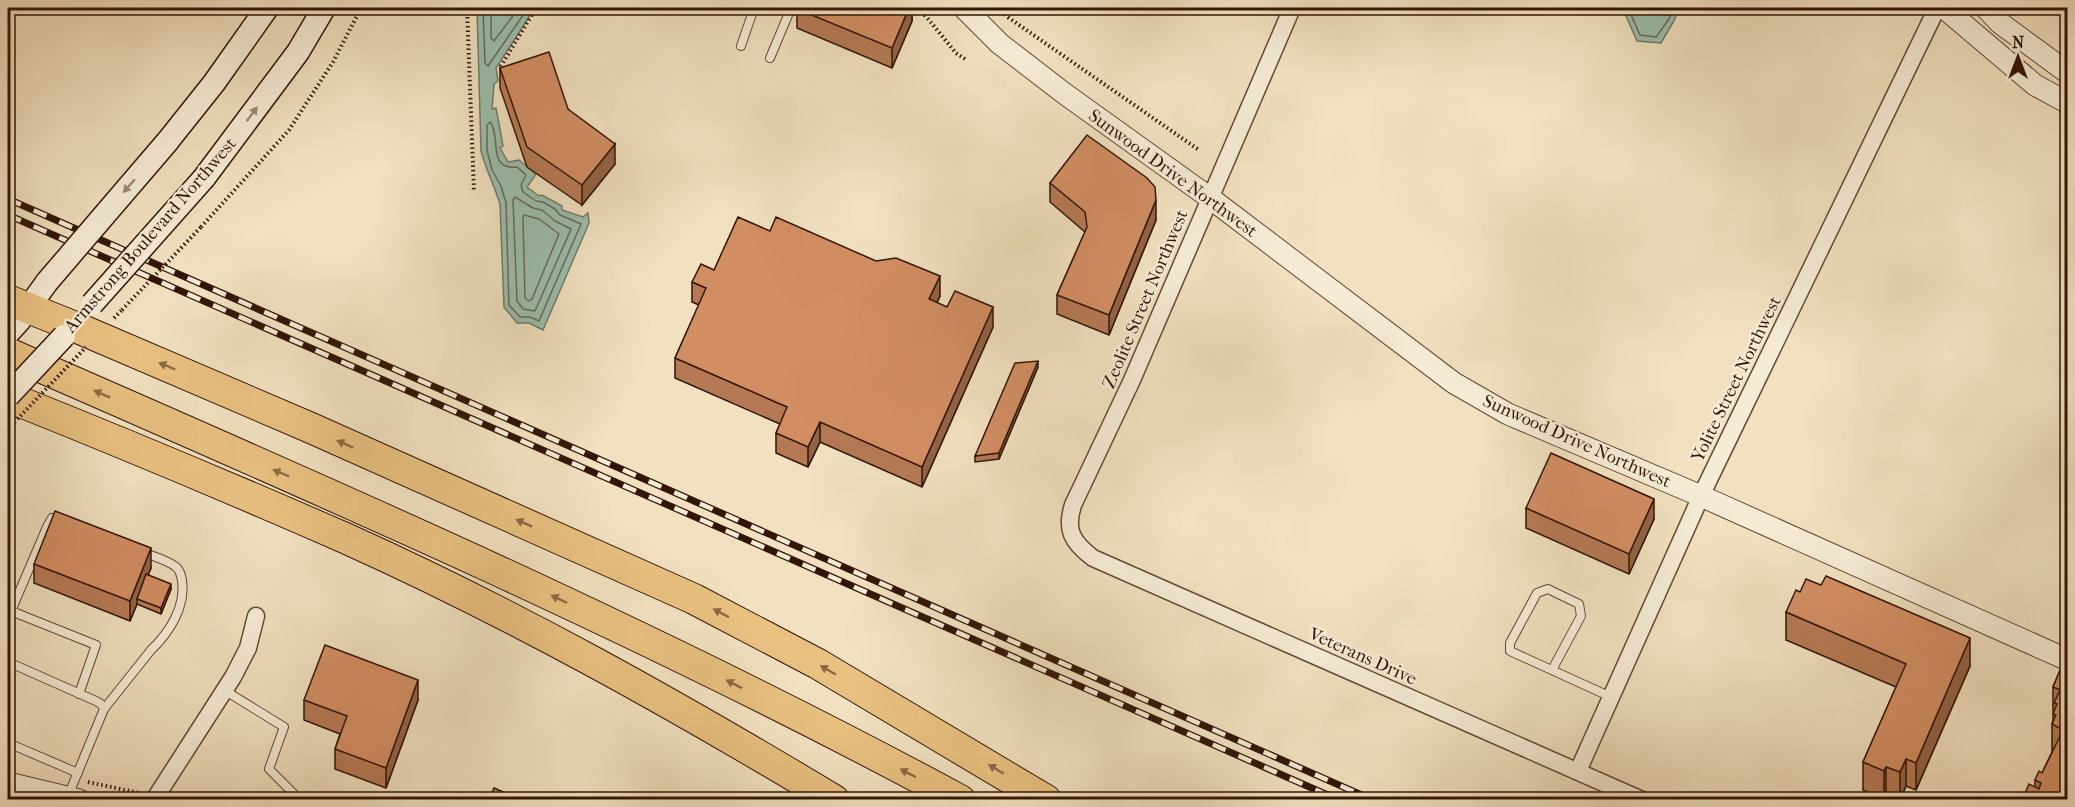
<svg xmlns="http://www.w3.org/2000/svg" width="2075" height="807" font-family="'IM FELL French Canon',serif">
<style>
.water{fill:#9cbead;stroke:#727a6b;stroke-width:1.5}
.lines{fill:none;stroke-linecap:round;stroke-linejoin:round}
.shore{stroke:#676a5a;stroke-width:1.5}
.service-casing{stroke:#624835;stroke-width:10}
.minor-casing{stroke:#624835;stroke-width:19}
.tertiary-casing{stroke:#624835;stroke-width:23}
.secondary-casing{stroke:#321507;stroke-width:25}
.motorway-casing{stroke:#321507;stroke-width:32}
.path{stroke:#321507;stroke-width:4;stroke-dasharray:1.5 3;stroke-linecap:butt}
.service{stroke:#f6ecd6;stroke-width:8}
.minor{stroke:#f6ecd6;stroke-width:16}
.tertiary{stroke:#f6ecd6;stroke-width:21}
.secondary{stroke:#f6ecd6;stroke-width:22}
.motorway{stroke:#e8c080;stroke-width:30}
.rail-casing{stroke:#321507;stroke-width:7}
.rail{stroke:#f6ecd6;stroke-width:4.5;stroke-dasharray:14;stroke-linecap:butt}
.secondary-bridge-casing{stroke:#321507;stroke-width:25;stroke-linecap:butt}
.path-bridge{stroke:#321507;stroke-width:4;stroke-dasharray:1.5 3;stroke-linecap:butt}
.secondary-bridge{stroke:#f6ecd6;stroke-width:22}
.wall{fill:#b57a55;stroke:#321507;stroke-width:1.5}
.shaded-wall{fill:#936345;stroke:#321507;stroke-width:1.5}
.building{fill:#d28e63;stroke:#321507;stroke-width:1.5}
.oneway{fill:#9e8b79}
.oneway2{fill:#8d6a44}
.labels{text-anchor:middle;stroke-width:4.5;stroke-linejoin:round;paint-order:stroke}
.street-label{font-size:18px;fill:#321507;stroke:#f6ecd6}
</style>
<rect width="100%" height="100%" fill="#f1e1c0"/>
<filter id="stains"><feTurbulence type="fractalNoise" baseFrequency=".00333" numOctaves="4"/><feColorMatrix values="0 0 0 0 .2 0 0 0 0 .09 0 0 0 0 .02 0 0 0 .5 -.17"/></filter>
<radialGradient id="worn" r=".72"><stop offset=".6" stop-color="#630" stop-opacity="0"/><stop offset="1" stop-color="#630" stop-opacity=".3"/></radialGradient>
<g class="water">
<path d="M477,8h58l-39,60 2,13 -4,3 -2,25 4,-1 7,38 -3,2 8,14 11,-2 17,14 -9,13 12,9 3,-1 20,11v4l21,7 5,-4 1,10 -46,107 -14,-7h-12l-13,-16 -4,-103c-6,-19 -14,-35 -19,-53z"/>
<polygon points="1620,8 1679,8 1674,21 1661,43 1637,41 1623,9"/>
</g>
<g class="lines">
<g class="shore">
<polyline points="483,8 485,63 488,66 528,8"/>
<polyline points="491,8 491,38 494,41 519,8"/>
<polyline points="1628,8 1640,35 1656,37 1669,19 1673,8"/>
<path d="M490,122c12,15 -4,48 27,45l9,8 -5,10 2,7 13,9 7,1 12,7 5,6 21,9 -42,97 -9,-4h-10l-11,-12 -3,-102 -5,-17 -9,-16 -5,-20v-25z"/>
<polygon points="515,197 533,208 542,210 555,221 571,229 535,311 523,309 517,301 513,200"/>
<polygon points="524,215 539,219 559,234 532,299 529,301 525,298 523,218"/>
</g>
<defs>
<g id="service">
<polyline points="741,46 754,8"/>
<polyline points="770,58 791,8"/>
<polyline points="11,611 47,527 52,518 62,522"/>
<polyline points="8,618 11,611 96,645 79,694"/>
<polyline points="8,662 96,701 101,704 104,709 68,796"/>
<polyline points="1552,670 1581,616 1579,604 1548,589 1537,593 1510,643 1510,651 1611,697"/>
<polyline points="224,690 284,727 269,769 300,800"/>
<path d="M104,709l47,-59c19,-18 35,-44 31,-70 -1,-5 -2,-10 -6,-13 -8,-7 -24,-11 -34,-15"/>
<polyline points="8,743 78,773"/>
</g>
<g id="minor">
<path d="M1292,8l-160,372 -59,125c-8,25 -1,37 20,53l549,242"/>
<polyline points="1578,771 1701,496 1937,8"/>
<polyline points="154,800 233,677 248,648 256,616"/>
</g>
<g id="tertiary">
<polyline points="964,8 1000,44 1065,94 1210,198 1454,383 1508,414 1701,496 2068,660"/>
<polyline points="1944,8 2035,85 2068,103"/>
<polyline points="1986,8 2000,23 2068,73"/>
<polyline points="8,783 79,800"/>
</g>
<g id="secondary">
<polyline points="167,142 214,83 267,8"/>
<polyline points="204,178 298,52 324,8"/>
<polyline points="8,333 19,321 47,282"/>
</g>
<g id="motorway">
<polyline points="8,300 73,326 311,428 694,599 818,664 1046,800"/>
<path d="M8,353c321,140 643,280 952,447"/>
<path d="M8,397c113,45 225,92 337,141 169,76 331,167 489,262"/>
</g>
</defs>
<use href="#service" class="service-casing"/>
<use href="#minor" class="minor-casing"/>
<use href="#tertiary" class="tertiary-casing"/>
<use href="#secondary" class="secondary-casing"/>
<use href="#motorway" class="motorway-casing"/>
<g class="path">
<polyline points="467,8 474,192"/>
<polyline points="919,8 956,53 965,59"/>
<polyline points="998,8 1009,18 1199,150"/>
<polyline points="501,71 501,66 536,8"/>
<polyline points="201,227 289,130 333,62 361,8"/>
<polyline points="114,318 122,310"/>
<polyline points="88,782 139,793"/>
</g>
<use href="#service" class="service"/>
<use href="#minor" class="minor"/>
<use href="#tertiary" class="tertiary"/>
<use href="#secondary" class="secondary"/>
<use href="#motorway" class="motorway"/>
<defs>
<g id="rail">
<polyline points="8,199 1373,800"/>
<polyline points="8,215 1339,800"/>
</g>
</defs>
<use href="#rail" class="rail-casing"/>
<use href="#rail" class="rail"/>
<defs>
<g id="secondary-bridge">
<polyline points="47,282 167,142"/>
<polyline points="92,304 204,178"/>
<polyline points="8,396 64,336"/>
</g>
</defs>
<use href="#secondary-bridge" class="secondary-bridge-casing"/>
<g class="path-bridge">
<polyline points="122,310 201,227"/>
<polyline points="8,429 86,347"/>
</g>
<use href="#secondary-bridge" class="secondary-bridge"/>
</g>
<g class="wall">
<polygon points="716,8 727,8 726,10"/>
<polygon points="912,8 912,21 892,68 797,28 797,9"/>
<polygon points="500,68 568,109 615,164 582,205 527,167 500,88"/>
<polygon points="1050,183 1156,220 1109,335 1057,314 1057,295 1085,232 1050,202"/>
<polygon points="770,231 940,296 937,303 993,327 922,487 820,442 808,467 776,453 776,433 780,424 675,378 675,358 699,305 692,302 692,282 714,270"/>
<polygon points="1038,367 999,459 975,462 975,456"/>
<polygon points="1526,508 1654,519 1629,574 1526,528"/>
<polygon points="34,564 151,568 148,575 171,589 161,614 137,604 130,621 34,583"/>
<polygon points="1786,612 1970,666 1916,790 1906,786 1900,800 1899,800 1886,794 1884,799 1863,790 1863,762 1896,687 1786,640"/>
<polygon points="2061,668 2067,800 2024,800 2024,796 2035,787 2035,780 2042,773 2052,752 2052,724 2053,720 2053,687"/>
<polygon points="304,700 418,700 386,788 335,769 335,749 340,734 304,720"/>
</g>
<g class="shaded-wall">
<polygon points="909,8 912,8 912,21 892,68 892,48"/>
<polygon points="615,144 615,164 582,205 582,185"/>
<polygon points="1156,200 1156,220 1109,335 1109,315"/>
<polygon points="940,276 940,296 929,319 929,299"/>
<polygon points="993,307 993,327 922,487 922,467"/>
<polygon points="1038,361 1038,367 999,459 999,453"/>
<polygon points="820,422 820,442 808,467 808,447"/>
<polygon points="1654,499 1654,519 1629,574 1629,554"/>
<polygon points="151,548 151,568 138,599 137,599 137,604 130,621 130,601"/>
<polygon points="171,584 171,589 161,614 161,608"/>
<polygon points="1970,638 1970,666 1916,790 1916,763"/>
<polygon points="418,680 418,700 386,788 386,768"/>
<polygon points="1906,759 1906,786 1900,800 1900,772"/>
<polygon points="1886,767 1886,794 1884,799 1884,771"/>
</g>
<g class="building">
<polygon points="797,8 909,8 892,48 797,9"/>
<polygon points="549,52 568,109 615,144 582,185 527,147 500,68"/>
<polygon points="1087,135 1147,178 1155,187 1156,200 1109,315 1057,295 1087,227 1085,212 1050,183"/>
<polygon points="738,217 770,231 776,217 876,261 896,258 940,276 929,299 947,307 955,291 993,307 922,467 820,422 808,447 776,433 787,407 675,358 706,288 692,282 701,264 714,270"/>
<polygon points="1038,361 999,453 975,456 1015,363"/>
<polygon points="1551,453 1654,499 1629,554 1526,508"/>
<polygon points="55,511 151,548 130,601 34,564"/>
<polygon points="146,574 171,584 161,608 137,599"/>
<polygon points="1826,576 1970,638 1916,763 1906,759 1900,772 1886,767 1884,771 1863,762 1906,664 1786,612 1796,590 1800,592 1806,579 1821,585"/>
<polygon points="325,645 418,680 386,768 335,749 347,716 304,700"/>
<polygon points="2061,668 2067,671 2067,800 2029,800 2029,799 2024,796 2029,784 2039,789 2041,783 2035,780 2039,771 2042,773 2063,730 2052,724 2056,715 2053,714 2057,704 2054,703 2060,690 2053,687"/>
<polygon points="494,788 522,800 489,800"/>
</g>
<defs><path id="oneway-solid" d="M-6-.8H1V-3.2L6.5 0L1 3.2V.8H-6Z" transform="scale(1.5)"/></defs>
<g class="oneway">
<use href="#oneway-solid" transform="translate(252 114) rotate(-53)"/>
<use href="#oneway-solid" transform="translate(129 186) rotate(131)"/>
</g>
<g class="oneway2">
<use href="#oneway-solid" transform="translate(167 366) rotate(-157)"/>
<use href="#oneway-solid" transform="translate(102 394) rotate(-156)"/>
<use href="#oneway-solid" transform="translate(345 444) rotate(-156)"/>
<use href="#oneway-solid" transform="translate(281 473) rotate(-157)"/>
<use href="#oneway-solid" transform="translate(524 523) rotate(-156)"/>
<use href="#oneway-solid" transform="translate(559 599) rotate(-154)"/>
<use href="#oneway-solid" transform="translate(721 613) rotate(-153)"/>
<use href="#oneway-solid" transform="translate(828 670) rotate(-150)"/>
<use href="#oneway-solid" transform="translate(734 684) rotate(-153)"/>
<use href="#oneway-solid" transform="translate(996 769) rotate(-149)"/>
<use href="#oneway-solid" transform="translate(908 773) rotate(-153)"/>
</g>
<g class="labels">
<g class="street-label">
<text transform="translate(1173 173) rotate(36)" y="6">Sunwood Drive Northwest</text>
<text transform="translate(150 235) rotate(-49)" y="6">Armstrong Boulevard Northwest</text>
<text transform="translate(1145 299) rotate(-67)" y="6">Zeolite Street Northwest</text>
<text transform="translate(1736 379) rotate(-64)" y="6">Yolite Street Northwest</text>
<text transform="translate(1577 441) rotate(24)" y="6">Sunwood Drive Northwest</text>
<text transform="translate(1363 656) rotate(24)" y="6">Veterans Drive</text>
</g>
</g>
<rect width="2075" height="807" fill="none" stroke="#f1e1c0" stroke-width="30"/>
<rect x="9" y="9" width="2057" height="789" fill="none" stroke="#321507" stroke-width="3"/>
<rect x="15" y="15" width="2045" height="777" fill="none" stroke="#321507" stroke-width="1.5"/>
<g transform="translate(2018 57)" stroke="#f6ecd6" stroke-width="4.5" paint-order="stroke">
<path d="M0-4.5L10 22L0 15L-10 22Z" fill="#321507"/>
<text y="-9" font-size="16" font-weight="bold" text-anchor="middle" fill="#321507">N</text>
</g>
<rect width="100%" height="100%" filter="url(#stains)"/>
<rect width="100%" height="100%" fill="url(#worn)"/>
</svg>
